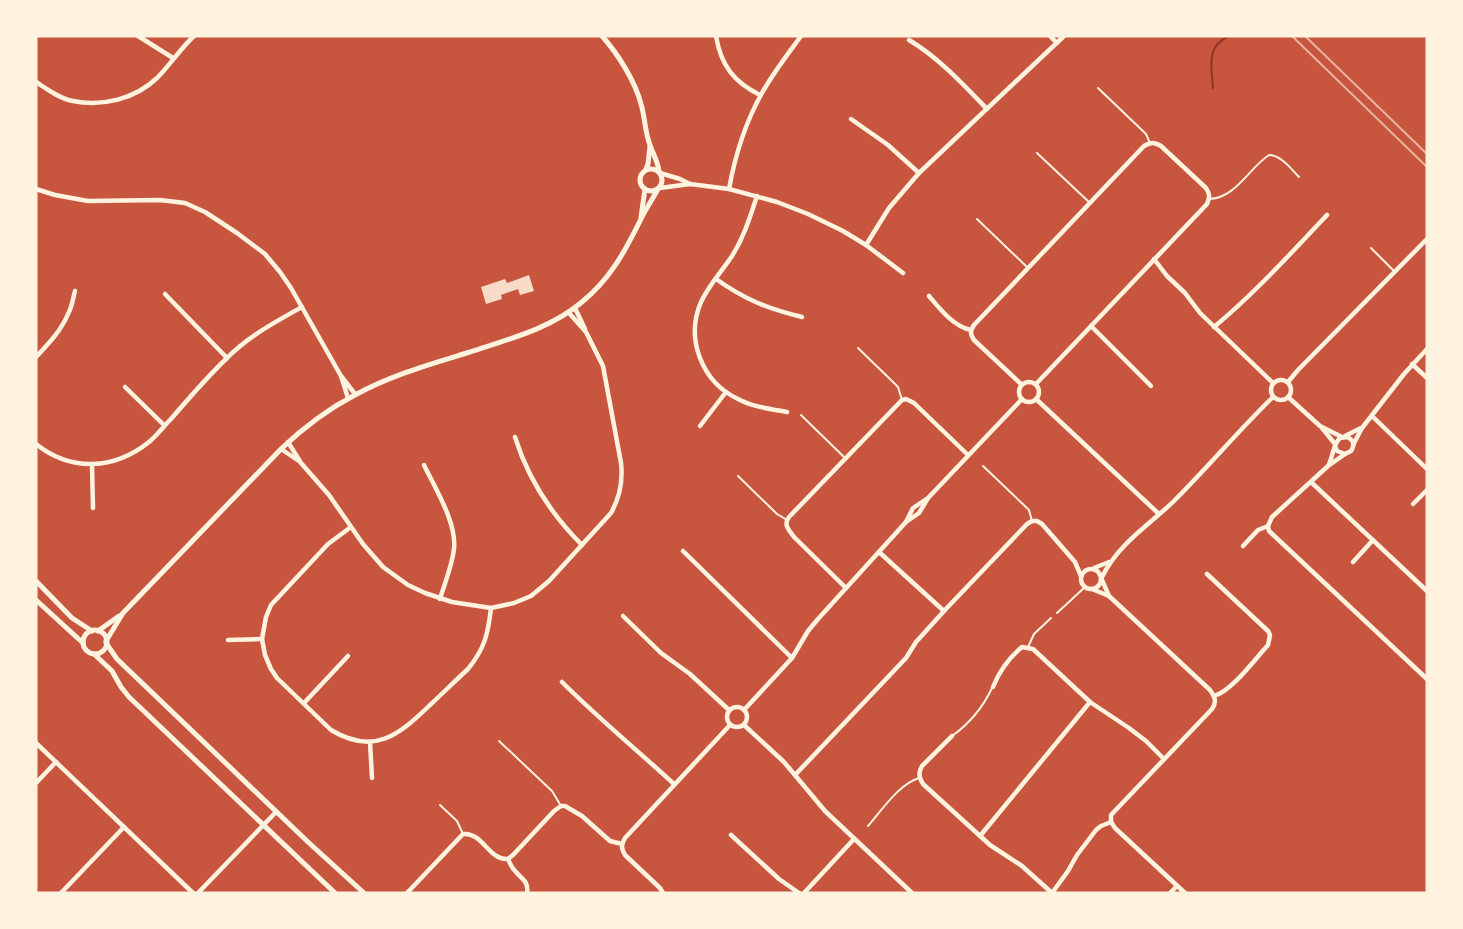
<svg xmlns="http://www.w3.org/2000/svg" width="1463" height="929" font-family="'Fira Sans Condensed',sans-serif">
<style>
.lines{fill:none;stroke-linecap:round;stroke-linejoin:round}
.stream{stroke:#8f3625;stroke-width:2}
.building{fill:#f7dbc8}
.service{stroke:#fff3e0;stroke-width:2}
.minor{stroke:#fff3e0;stroke-width:4.5}
.tertiary{stroke:#fff3e0;stroke-width:5}
.rail{stroke:#e9b49f;stroke-width:2}
</style>
<rect width="100%" height="100%" fill="#c8553d"/>
<g class="lines">
<path class="stream" d="M1213,88c-1,-22 -8,-41 16,-52"/>
</g>
<polygon class="building" points="529,275 534,291 520,295 518,289 501,295 502,299 486,304 481,287 505,279 507,283"/>
<g class="lines">
<g class="service">
<polyline points="1098,88 1146,134 1150,143"/>
<polyline points="1037,153 1090,203"/>
<path d="M1209,199c27,-1 40,-31 60,-44 12,0 22,14 30,22"/>
<polyline points="977,219 1028,268"/>
<polyline points="1371,248 1395,272"/>
<polyline points="858,348 893,382 898,387 902,400"/>
<polyline points="801,415 844,457"/>
<polyline points="983,466 1029,510 1032,521"/>
<polyline points="738,476 777,514 787,520"/>
<polyline points="1057,613 1085,587"/>
<polyline points="1028,647 1034,634 1051,618"/>
<path d="M952,736c17,-12 31,-29 40,-48"/>
<polyline points="499,741 552,791 561,806"/>
<polyline points="440,805 457,821 463,834"/>
<path d="M868,826c14,-16 31,-42 51,-48"/>
</g>
<g class="minor">
<polyline points="138,36 173,58"/>
<path d="M716,36c5,30 18,46 44,59"/>
<polyline points="1050,36 1057,43"/>
<path d="M909,40c30,18 54,44 78,69"/>
<path d="M36,82c11,7 24,17 37,19 29,6 62,-2 84,-23 13,-13 23,-29 37,-42"/>
<polyline points="851,119 888,145 919,173"/>
<polyline points="660,173 680,179 690,184"/>
<polyline points="660,188 690,184 729,189 777,202 808,214 843,231 866,245 903,273"/>
<polyline points="36,189 55,195 88,201 160,200 185,203 205,212 237,233 265,254 280,272 291,288 341,376 355,394"/>
<path d="M729,189c6,-33 16,-66 33,-96 11,-20 25,-38 39,-57"/>
<path d="M757,196c-7,21 -13,41 -25,60 -10,15 -23,29 -31,46 -16,37 1,80 37,97 15,8 33,10 49,13"/>
<polyline points="866,245 889,208 919,173 1064,36"/>
<polyline points="1154,259 1167,276 1185,293 1200,313 1273,383"/>
<path d="M716,279c28,20 52,30 86,38"/>
<polyline points="165,294 227,358"/>
<path d="M929,296c11,13 25,31 42,34"/>
<polyline points="575,308 585,329"/>
<polyline points="1091,326 1151,386"/>
<path d="M1214,327c41,-34 77,-74 113,-112"/>
<path d="M36,357c12,-13 25,-26 32,-43 4,-7 5,-16 7,-23"/>
<polyline points="1412,364 1427,378"/>
<polyline points="341,376 348,398"/>
<circle cx="1281" cy="390" r="10"/>
<circle cx="1029" cy="392" r="10"/>
<polyline points="1288,382 1298,370 1427,239"/>
<path d="M1021,384l-47,-44c-4,-6 -4,-9 0,-15l170,-179c7,-4 10,-4 17,0l45,42c4,6 4,9 1,16l-171,180"/>
<polyline points="125,387 164,425"/>
<polyline points="1288,397 1320,426 1342,437"/>
<polyline points="1036,399 1159,514"/>
<polyline points="1372,416 1427,469"/>
<polyline points="700,426 726,392"/>
<polyline points="1322,428 1335,444"/>
<polyline points="1345,436 1361,428"/>
<path d="M515,437c13,42 36,77 67,108"/>
<path d="M288,442l13,21 28,32 34,49 20,23 25,18 17,8 27,9 39,6 23,-5 17,-7 18,-15 62,-68c9,-16 12,-32 10,-50l-18,-97 -17,-34 -17,-19"/>
<path d="M36,444c35,28 78,26 113,-2 8,-7 15,-16 22,-23 18,-21 36,-42 56,-61 22,-22 48,-36 75,-51"/>
<polyline points="1353,445 1362,428 1404,374 1427,349"/>
<polyline points="281,449 299,461"/>
<polyline points="1345,454 1328,466 1272,517 1268,526 1269,531 1427,679"/>
<path d="M1329,464c4,-8 4,-20 11,-26l7,-1c7,3 8,8 4,14l-6,3 -8,-3 -2,-5"/>
<polyline points="92,465 93,508"/>
<path d="M424,465c11,23 33,58 30,84 -2,17 -9,33 -14,50"/>
<polyline points="1311,482 1427,591"/>
<polyline points="1413,504 1427,490"/>
<polyline points="906,522 919,513 928,498 1022,399"/>
<path d="M351,527l-23,17 -57,61 -5,12 -4,22 3,16 6,14 6,9 54,52c43,26 68,5 99,-25 13,-12 25,-24 38,-36 17,-21 20,-35 23,-61"/>
<polyline points="1243,546 1258,530 1268,526"/>
<polyline points="683,551 792,658"/>
<polyline points="879,552 944,611"/>
<polyline points="1353,562 1373,540"/>
<polyline points="1094,568 1109,562"/>
<circle cx="1091" cy="579" r="10"/>
<path d="M1207,574l61,57 2,4 -2,10c-13,14 -36,46 -54,51"/>
<path d="M1102,577c16,-33 47,-52 72,-76 34,-34 65,-71 99,-104"/>
<path d="M1102,580l7,16 101,94c5,7 7,12 2,19l-101,106v7l4,6 70,65"/>
<path d="M846,588l-52,-51c-5,-7 -11,-12 -5,-20l113,-117 4,-1 8,4 54,52"/>
<polyline points="1092,589 1109,596"/>
<polyline points="623,616 661,653 690,674 729,710"/>
<polyline points="228,640 262,639"/>
<path d="M562,682c36,36 75,68 112,102"/>
<path d="M993,687c6,-15 17,-30 29,-40l11,2 57,53 39,26 17,13 18,18"/>
<polyline points="304,703 348,656"/>
<circle cx="737" cy="717" r="10"/>
<polyline points="744,710 792,658 808,631 818,619 906,522 913,508 928,498"/>
<polyline points="744,725 784,762 825,811 912,893"/>
<path d="M952,736l-30,30c-4,7 -3,11 1,18l67,61 32,21 30,27 16,-22 9,-16 19,-25 5,-4 10,-4"/>
<polyline points="370,742 372,778"/>
<polyline points="36,743 193,893"/>
<polyline points="796,774 906,658 916,642 944,611 1027,524 1032,521 1037,521 1042,524 1075,562 1081,576"/>
<polyline points="36,783 56,762"/>
<polyline points="731,835 779,879 799,893"/>
<polyline points="980,836 1090,702"/>
<polyline points="508,859 513,855 554,811 561,806 565,806 582,816 610,841 622,844"/>
<path d="M508,859c2,5 4,9 8,13 6,7 13,10 11,21"/>
<polyline points="61,893 124,827"/>
<polyline points="198,893 276,812"/>
<path d="M407,893l56,-59c20,-2 26,27 45,25"/>
<path d="M663,893l-3,-5 -35,-33c-4,-7 -4,-10 0,-17l105,-113"/>
<polyline points="804,893 854,839"/>
<polyline points="1170,893 1177,886"/>
</g>
<g class="tertiary">
<path d="M602,36c16,18 33,45 39,68 4,13 4,29 9,41 3,9 8,17 9,26"/>
<circle cx="651" cy="180" r="11"/>
<polyline points="646,169 648,164 650,146"/>
<polyline points="641,217 645,189"/>
<polyline points="36,581 72,618 92,631"/>
<polyline points="36,600 83,643"/>
<circle cx="95" cy="642" r="12"/>
<polyline points="98,631 119,616"/>
<path d="M106,641l17,-28 158,-164c22,-21 47,-40 74,-54 36,-20 76,-31 115,-43 39,-13 80,-23 112,-50 28,-23 42,-49 58,-81 5,-11 12,-21 18,-32"/>
<polyline points="106,643 117,659 308,842 364,893"/>
<polyline points="94,654 112,671 121,687 129,697 335,893"/>
</g>
<g class="rail">
<polyline points="1292,36 1427,167"/>
<polyline points="1305,36 1427,154"/>
</g>
</g>
<rect width="1463" height="929" fill="none" stroke="#fff3e0" stroke-width="75"/>
</svg>
